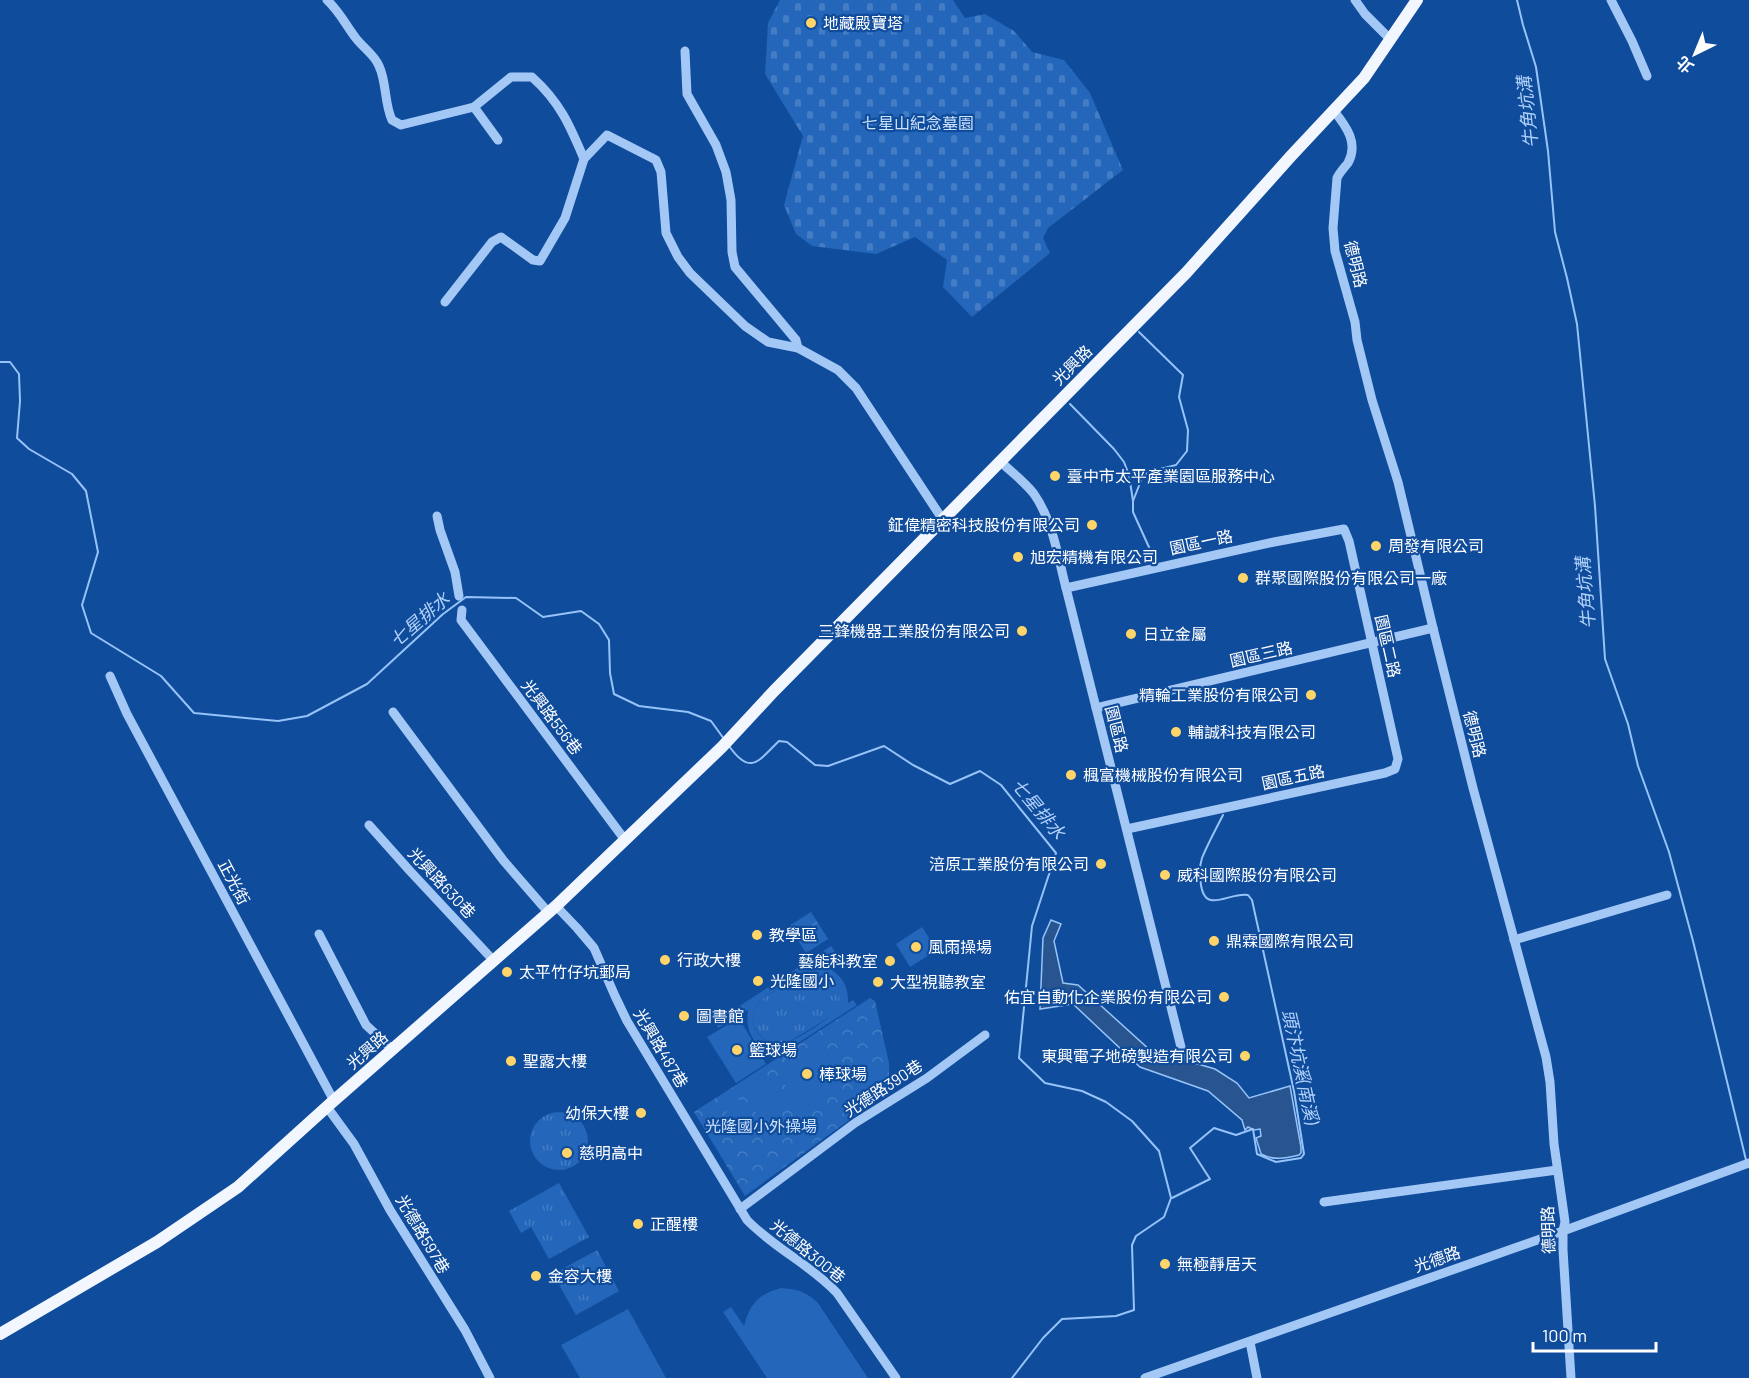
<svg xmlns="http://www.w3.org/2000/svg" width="1749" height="1378" font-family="Barlow,'Noto Sans TC',sans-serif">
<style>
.grass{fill:url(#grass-tufts)}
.cemetery{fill:url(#cemetery-stones)}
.park{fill:url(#park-crowns)}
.garden{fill:#2366ba;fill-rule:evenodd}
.water{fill:#28548f;stroke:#96c3f8;stroke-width:1.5}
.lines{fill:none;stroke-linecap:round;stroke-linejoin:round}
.stream{stroke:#96c3f8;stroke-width:2}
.minor{stroke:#a4c8f5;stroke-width:9}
.major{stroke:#f2f7ff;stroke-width:12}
.poi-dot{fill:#ffd468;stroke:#104c9c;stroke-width:2}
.labels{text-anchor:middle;stroke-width:4.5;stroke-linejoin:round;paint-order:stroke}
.poi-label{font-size:16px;fill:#fff;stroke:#104c9c;text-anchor:start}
.park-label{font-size:16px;fill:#cde3fe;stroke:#104c9c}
.street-label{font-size:16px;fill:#fff;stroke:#104c9c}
.water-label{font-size:18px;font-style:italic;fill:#b1d2fb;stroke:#104c9c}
</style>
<defs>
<pattern id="grass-tufts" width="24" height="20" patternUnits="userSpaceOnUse" patternTransform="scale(1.5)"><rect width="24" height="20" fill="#2366ba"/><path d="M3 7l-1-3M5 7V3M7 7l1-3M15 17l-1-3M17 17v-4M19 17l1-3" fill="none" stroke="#447dc4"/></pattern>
<pattern id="cemetery-stones" width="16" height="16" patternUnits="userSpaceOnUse" patternTransform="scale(1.5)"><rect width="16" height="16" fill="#2366ba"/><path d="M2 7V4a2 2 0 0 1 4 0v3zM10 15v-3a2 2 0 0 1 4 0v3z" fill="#447dc4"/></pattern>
<pattern id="park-crowns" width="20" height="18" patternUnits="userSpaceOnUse" patternTransform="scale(1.5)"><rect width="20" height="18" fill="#2366ba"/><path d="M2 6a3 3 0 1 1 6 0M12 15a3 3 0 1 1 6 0" fill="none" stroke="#447dc4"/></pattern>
</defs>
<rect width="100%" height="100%" fill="#104c9c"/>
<g class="grass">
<path d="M810,970c9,1 18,6 24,13 19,22 -9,37 -25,47 -10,6 -19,11 -29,17 -24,-7 -38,-30 -17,-49z"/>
<circle cx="559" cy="1141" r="29"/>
<polygon points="559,1183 589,1237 549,1259 531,1227 521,1233 509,1211"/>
<polygon points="597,1250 619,1291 576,1315 553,1274"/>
</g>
<polygon class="cemetery" points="780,0 953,0 965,18 985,14 1014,31 1032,52 1064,60 1090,93 1123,170 1048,228 1043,238 1050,253 972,317 943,287 947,260 915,237 876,254 812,246 796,234 784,205 803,136 765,74 768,23"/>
<g class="park">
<polygon points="811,912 828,939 806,953 789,926"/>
<polygon points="870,998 875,1001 889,1063 889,1083 867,1107 745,1196 694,1112"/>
</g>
<g class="garden">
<polygon points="922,927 937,950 910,967 896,944"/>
<path d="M831,946l4,5 -16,12c18,8 30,18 29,40l5,-3 4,5 -73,47c-27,3 -40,-19 -36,-42l-30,18 -3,-6zM809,970c10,1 19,6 25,13 24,28 -35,53 -54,64 -24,-6 -38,-30 -17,-49z"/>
<polygon points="739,1018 766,1064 736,1083 707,1037"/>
<path d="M817,1041c6,7 18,18 19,28 4,22 -20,33 -36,40l-24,-38z"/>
<polygon points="763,1074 783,1107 761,1120 741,1089"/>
<polygon points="736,1095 753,1124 739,1132 722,1104"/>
<path d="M781,1288c16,1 26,4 37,15l50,75h-101l-44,-66 8,-5 13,19c6,-23 15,-32 37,-38z"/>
<polygon points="628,1309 666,1378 580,1378 561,1345"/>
</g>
<path class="water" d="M1051,920l10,4 -7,17 9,42 15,2 72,65 65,19 22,14 12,15 41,-12 11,61v6l-2,2c-13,3 -25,6 -38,-1l-5,-16 5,-2 -1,-7 -6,1 -6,-3 -3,3 -3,-10 -34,-29 -68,-24 -67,-63 -33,5 3,-71z"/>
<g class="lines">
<g class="stream">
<polyline points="1517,0 1523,25 1536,67 1548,151 1555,232 1567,278 1577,324 1595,506 1605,659 1628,724 1638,766 1669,852 1693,941 1746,1160"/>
<polyline points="0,362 10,362 19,374 20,401 17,438 29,449 72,474 86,491 98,552 82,605 91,633 161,676 194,713 278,721 307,716 367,684 443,614 466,597 516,598 543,617 581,611 599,624 609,640 610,673 614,694 639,706 688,712 711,721 724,739"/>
<polyline points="1070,404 1114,449 1124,462 1129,475 1133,501 1133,512 1153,556"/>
<polyline points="1133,501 1142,478 1148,472 1176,465 1187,451 1188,430 1179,397 1183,375 1139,332"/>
<path d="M729,746c22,31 30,14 50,-5l8,1 28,23 13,1 56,-20 29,19 37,19 30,-13 21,14 55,68 -24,73 -13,132 26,25 37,8 24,11 26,19 27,30 12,47 -7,19 -28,19 -4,9 2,65 -18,6 -54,3 -19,19 -31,40"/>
<path d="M1172,1198l38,-19 -20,-31 24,-20 22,7 17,-6 4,25 19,8 25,-4 3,-4 -10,-63 -42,-191 -4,-5c-13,-2 -26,7 -37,5 -13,-2 -12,-33 -9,-42 6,-15 14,-29 21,-43"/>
</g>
<g class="minor">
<path d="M327,0c12,11 19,25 28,37 7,10 20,18 24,29 8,17 5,37 13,54l9,5 73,-18 37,-30h21c28,25 38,49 52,82"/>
<polyline points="1355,0 1365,14 1391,40"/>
<polyline points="1611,0 1632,41 1647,76"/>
<polyline points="685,51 687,94 716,145 726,172 731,200 732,252 735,267 796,340 798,348"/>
<polyline points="474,107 498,140"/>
<path d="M1334,111c12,15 25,32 14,52 -4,5 -8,9 -11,15l-4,50 2,23 20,71 2,18 15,60 26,82 35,146 40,160 73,269 4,25 4,62 11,78 -2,9v19l8,128"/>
<polyline points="445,302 492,242 501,237 533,260 540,261 565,218 584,159 607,135 656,160 661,172 666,233 678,257 690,273 745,326 768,342 798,348 838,370 856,388 943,520"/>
<path d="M1000,461c11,11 25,21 34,33 19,27 24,63 32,94l117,467"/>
<polyline points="437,516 440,530 455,572 459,596"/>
<polyline points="1066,588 1274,542 1344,529 1349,541 1398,759 1395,769 1385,773 1127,829"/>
<polyline points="462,610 461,620 625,840"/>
<polyline points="110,676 127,714 334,1101"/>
<polyline points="1096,708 1433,628"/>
<polyline points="393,712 503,860 548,912"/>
<polyline points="369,825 410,871 494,961"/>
<path d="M556,906l21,22 17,20 21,48 12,25 120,199c27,28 64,45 90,73l59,85"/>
<polyline points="319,934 366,1025 393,1050"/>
<polyline points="1514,940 1667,895"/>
<polyline points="327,1107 354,1144 390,1210 465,1330 490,1378"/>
<polyline points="1324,1202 1557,1170"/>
<polyline points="740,1209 855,1123 927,1078 985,1035"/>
<polyline points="1250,1342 1257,1378"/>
<polyline points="1145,1378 1563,1231 1749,1163"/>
</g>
<polyline class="major" points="0,1334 157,1242 238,1187 330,1104 556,906 722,747 774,691 1186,273 1291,156 1364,78 1417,0"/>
</g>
<g class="poi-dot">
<circle cx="811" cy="23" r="6"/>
<circle cx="1055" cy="476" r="6"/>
<circle cx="1092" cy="525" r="6"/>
<circle cx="1376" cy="546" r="6"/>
<circle cx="1018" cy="557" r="6"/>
<circle cx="1243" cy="578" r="6"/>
<circle cx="1022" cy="631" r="6"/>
<circle cx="1131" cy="634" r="6"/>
<circle cx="1311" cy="695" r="6"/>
<circle cx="1176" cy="732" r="6"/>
<circle cx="1071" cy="775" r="6"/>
<circle cx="1101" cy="864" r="6"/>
<circle cx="1165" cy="875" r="6"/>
<circle cx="757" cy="935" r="6"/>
<circle cx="1214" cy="941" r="6"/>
<circle cx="916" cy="947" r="6"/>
<circle cx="665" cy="960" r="6"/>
<circle cx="890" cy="961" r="6"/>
<circle cx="507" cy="972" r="6"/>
<circle cx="758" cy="981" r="6"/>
<circle cx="878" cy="982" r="6"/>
<circle cx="1224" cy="997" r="6"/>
<circle cx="684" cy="1016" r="6"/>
<circle cx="737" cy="1050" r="6"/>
<circle cx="1245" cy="1056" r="6"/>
<circle cx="511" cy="1061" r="6"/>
<circle cx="807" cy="1074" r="6"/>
<circle cx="641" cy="1113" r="6"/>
<circle cx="567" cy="1153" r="6"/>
<circle cx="638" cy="1224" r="6"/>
<circle cx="1165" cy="1264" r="6"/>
<circle cx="536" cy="1276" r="6"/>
</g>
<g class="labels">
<g class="poi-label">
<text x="823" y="29">地藏殿寶塔</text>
<text x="1067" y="482">臺中市太平產業園區服務中心</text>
<text x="1080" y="531" text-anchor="end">鉦偉精密科技股份有限公司</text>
<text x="1388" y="552">周發有限公司</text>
<text x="1030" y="563">旭宏精機有限公司</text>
<text x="1255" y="584">群聚國際股份有限公司一廠</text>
<text x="1010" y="637" text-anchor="end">三鋒機器工業股份有限公司</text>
<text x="1143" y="640">日立金屬</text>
<text x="1299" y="701" text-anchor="end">精輪工業股份有限公司</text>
<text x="1188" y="738">輔誠科技有限公司</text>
<text x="1083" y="781">楓富機械股份有限公司</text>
<text x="1089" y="870" text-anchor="end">涪原工業股份有限公司</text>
<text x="1177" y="881">威科國際股份有限公司</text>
<text x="769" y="941">教學區</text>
<text x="1226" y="947">鼎霖國際有限公司</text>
<text x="928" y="953">風雨操場</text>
<text x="677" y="966">行政大樓</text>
<text x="878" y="967" text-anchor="end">藝能科教室</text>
<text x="519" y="978">太平竹仔坑郵局</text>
<text x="770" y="987">光隆國小</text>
<text x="890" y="988">大型視聽教室</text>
<text x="1212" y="1003" text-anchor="end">佑宜自動化企業股份有限公司</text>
<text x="696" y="1022">圖書館</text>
<text x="749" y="1056">籃球場</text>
<text x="1233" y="1062" text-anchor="end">東興電子地磅製造有限公司</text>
<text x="523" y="1067">聖露大樓</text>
<text x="819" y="1080">棒球場</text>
<text x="629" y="1119" text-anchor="end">幼保大樓</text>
<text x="579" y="1159">慈明高中</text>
<text x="650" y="1230">正醒樓</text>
<text x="1177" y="1270">無極靜居天</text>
<text x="548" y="1282">金容大樓</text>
</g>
<g class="park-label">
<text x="918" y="129">七星山紀念墓園</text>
<text x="761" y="1132">光隆國小外操場</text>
</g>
<g class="street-label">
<text transform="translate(1356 264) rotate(76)" y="6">德明路</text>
<text transform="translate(1072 365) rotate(-45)" y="6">光興路</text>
<text transform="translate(1201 542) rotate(-12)" y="6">園區一路</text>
<text transform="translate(1388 646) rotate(77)" y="6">園區二路</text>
<text transform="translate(1261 654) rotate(-13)" y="6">園區三路</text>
<text transform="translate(552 717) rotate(53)" y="6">光興路556巷</text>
<text transform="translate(1117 729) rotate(76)" y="6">園區路</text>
<text transform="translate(1475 734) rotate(76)" y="6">德明路</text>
<text transform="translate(1293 777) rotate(-12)" y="6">園區五路</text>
<text transform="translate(234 882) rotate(62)" y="6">正光街</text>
<text transform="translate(442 883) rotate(47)" y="6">光興路630巷</text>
<text transform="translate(661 1048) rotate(59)" y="6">光興路487巷</text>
<text transform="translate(367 1050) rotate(-41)" y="6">光興路</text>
<text transform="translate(883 1088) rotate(-33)" y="6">光德路390巷</text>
<text transform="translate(1548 1230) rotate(-92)" y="6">德明路</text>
<text transform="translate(423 1234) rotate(59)" y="6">光德路597巷</text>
<text transform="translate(808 1251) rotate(39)" y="6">光德路300巷</text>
<text transform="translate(1437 1259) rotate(-19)" y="6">光德路</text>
</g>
<g class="water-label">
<text transform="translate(1528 112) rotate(-96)" y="6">牛角坑溝</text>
<text transform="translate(1586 593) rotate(-95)" y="6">牛角坑溝</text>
<text transform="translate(420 620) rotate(-41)" y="6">七星排水</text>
<text transform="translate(1038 809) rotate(50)" y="6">七星排水</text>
<text transform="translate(1300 1067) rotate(78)" y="6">頭汴坑溪(南溪)</text>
</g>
</g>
<g transform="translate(1695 54) rotate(223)" stroke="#104c9c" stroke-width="4.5" paint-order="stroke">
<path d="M0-4.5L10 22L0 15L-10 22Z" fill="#ffffff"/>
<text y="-9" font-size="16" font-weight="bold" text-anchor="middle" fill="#ffffff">北</text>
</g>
<path d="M1533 1342v9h123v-9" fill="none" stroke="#ffffff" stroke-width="3"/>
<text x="1542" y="1342" font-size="18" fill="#ffffff" stroke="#104c9c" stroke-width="4.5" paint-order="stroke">100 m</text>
</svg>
